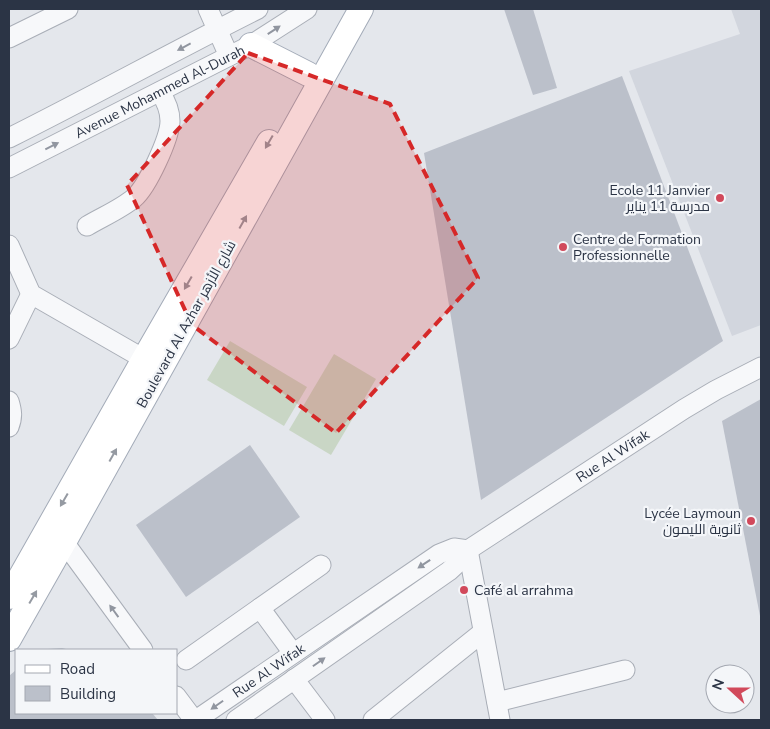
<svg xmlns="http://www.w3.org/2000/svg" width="770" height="729" font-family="'Nunito Sans',Cairo,sans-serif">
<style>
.built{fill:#d2d6de}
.garden{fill:#c9d6c5}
.building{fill:#bbc0ca}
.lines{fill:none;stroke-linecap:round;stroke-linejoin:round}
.minor-casing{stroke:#a9aeb7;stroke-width:21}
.major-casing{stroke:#a3abb8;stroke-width:26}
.minor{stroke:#f7f8fa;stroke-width:19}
.major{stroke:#fff;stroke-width:24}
.oneway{fill:#9196a0}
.oneway2{fill:#959aa2}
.marked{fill:#d62828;fill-opacity:0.2;stroke:#d62828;stroke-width:4;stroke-dasharray:10 6;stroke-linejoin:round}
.poi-dot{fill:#d1495b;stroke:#f4f6f9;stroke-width:2}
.labels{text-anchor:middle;stroke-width:4.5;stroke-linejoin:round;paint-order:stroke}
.street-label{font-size:14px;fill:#2b3445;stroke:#f4f6f9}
.poi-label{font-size:14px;fill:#2b3445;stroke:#f4f6f9;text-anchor:end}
</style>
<rect width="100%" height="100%" fill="#e4e7ec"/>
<polygon class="built" points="731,9 761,9 761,325 732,336 629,71 740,34"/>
<g class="garden">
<polygon points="230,341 307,387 284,426 207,380"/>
<polygon points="334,354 376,379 331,455 289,430"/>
</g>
<g class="building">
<polygon points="504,9 533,9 557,88 533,95"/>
<polygon points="622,76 723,341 481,500 424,153"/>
<polygon points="761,399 761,616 760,616 722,421"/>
<polygon points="250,445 300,517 186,597 136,525"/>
<polygon points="62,648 70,650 48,650 48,649"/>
<polygon points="16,670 16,713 152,713 158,720 9,720 9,676"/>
</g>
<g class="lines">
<defs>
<g id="minor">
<polyline points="208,9 229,56"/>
<polyline points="9,38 68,9"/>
<path d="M9,138c84,-42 165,-87 249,-129"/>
<path id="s1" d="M9,168l242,-123 56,-36"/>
<path d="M87,226c15,-9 34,-17 47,-28 13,-11 36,-60 36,-77 0,-11 -4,-20 -10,-29"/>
<polyline points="9,245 31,294 144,359"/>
<polyline points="9,339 31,294"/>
<path d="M9,401c3,10 4,16 0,26"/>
<polyline points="64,542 143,650"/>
<polyline points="468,550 500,720"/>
<polyline points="260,608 293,653"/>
<polyline points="186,660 321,565"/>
<polyline points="294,679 325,720"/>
<polyline points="176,696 194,720"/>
<polyline points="497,702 625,670"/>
<path id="s2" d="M196,720l243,-166 15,-6 14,2"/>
<path id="s3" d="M236,720l213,-149 14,-13 5,-8 216,-141 32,-19 45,-23"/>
<polyline points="373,720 483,632"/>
</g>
<g id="major">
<polyline points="251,45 308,74"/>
<polyline points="9,597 144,359 269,142"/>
<polyline points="9,639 64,542 361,9"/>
</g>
</defs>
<use href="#minor" class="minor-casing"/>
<use href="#major" class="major-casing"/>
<use href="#minor" class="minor"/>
<use href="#major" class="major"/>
</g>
<defs><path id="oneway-solid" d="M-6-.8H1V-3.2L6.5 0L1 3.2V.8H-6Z" transform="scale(1.25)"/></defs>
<g class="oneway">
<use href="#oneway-solid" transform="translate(274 30) rotate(-33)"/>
<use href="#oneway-solid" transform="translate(184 47) rotate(152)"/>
<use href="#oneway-solid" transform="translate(52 146) rotate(-27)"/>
<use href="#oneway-solid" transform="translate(424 564) rotate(146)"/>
<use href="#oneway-solid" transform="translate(114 611) rotate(-126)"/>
<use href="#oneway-solid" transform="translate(319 662) rotate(-35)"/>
<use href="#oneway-solid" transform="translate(217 705) rotate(145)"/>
</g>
<g class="oneway2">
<use href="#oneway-solid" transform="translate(269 142) rotate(120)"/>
<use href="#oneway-solid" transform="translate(243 222) rotate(-61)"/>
<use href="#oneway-solid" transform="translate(188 283) rotate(120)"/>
<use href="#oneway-solid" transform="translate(113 455) rotate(-61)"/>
<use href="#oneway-solid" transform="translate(64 500) rotate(120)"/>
<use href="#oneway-solid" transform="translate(33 597) rotate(-60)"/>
</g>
<path class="marked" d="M248,53l142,51 88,174 -142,155 -144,-108 -65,-140z"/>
<g class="poi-dot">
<circle cx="720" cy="198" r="5"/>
<circle cx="563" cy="247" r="5"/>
<circle cx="751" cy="521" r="5"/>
<circle cx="464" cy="590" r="5"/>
</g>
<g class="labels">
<g class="street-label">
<text dy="5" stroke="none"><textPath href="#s1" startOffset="169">Avenue Mohammed Al-Durah</textPath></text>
<text transform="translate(186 324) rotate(-61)" y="5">Boulevard Al Azhar شارع الأزهر</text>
<text dy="5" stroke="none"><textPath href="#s3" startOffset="461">Rue Al Wifak</textPath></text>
<text dy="5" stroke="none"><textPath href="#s2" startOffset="88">Rue Al Wifak</textPath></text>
</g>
<g class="poi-label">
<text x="710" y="195">Ecole 11 Janvier<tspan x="710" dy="16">مدرسة 11 يناير</tspan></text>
<text x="573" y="244" text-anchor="start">Centre de Formation<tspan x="573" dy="16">Professionnelle</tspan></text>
<text x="741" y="518">Lycée Laymoun<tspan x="741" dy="16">ثانوية الليمون</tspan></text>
<text x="474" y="595" text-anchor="start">Café al arrahma</text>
</g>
</g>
<rect width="770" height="729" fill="none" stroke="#2b3445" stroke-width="20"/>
<rect x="15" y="649" width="162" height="65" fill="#f4f6f9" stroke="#a4a8b1"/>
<rect x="25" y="665" width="25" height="8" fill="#ffffff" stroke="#a4a8b1"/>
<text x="60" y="674" font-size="15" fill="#2b3445">Road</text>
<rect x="25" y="686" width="25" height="15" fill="#bbc0ca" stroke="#a4a8b1"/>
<text x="60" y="699" font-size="15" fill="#2b3445">Building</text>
<g transform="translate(730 689) rotate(291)"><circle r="24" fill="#f4f6f9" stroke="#a4a8b1"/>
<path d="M0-4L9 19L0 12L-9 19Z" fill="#d1495b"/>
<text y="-8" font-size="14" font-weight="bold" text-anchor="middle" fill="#2b3445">N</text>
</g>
</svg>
